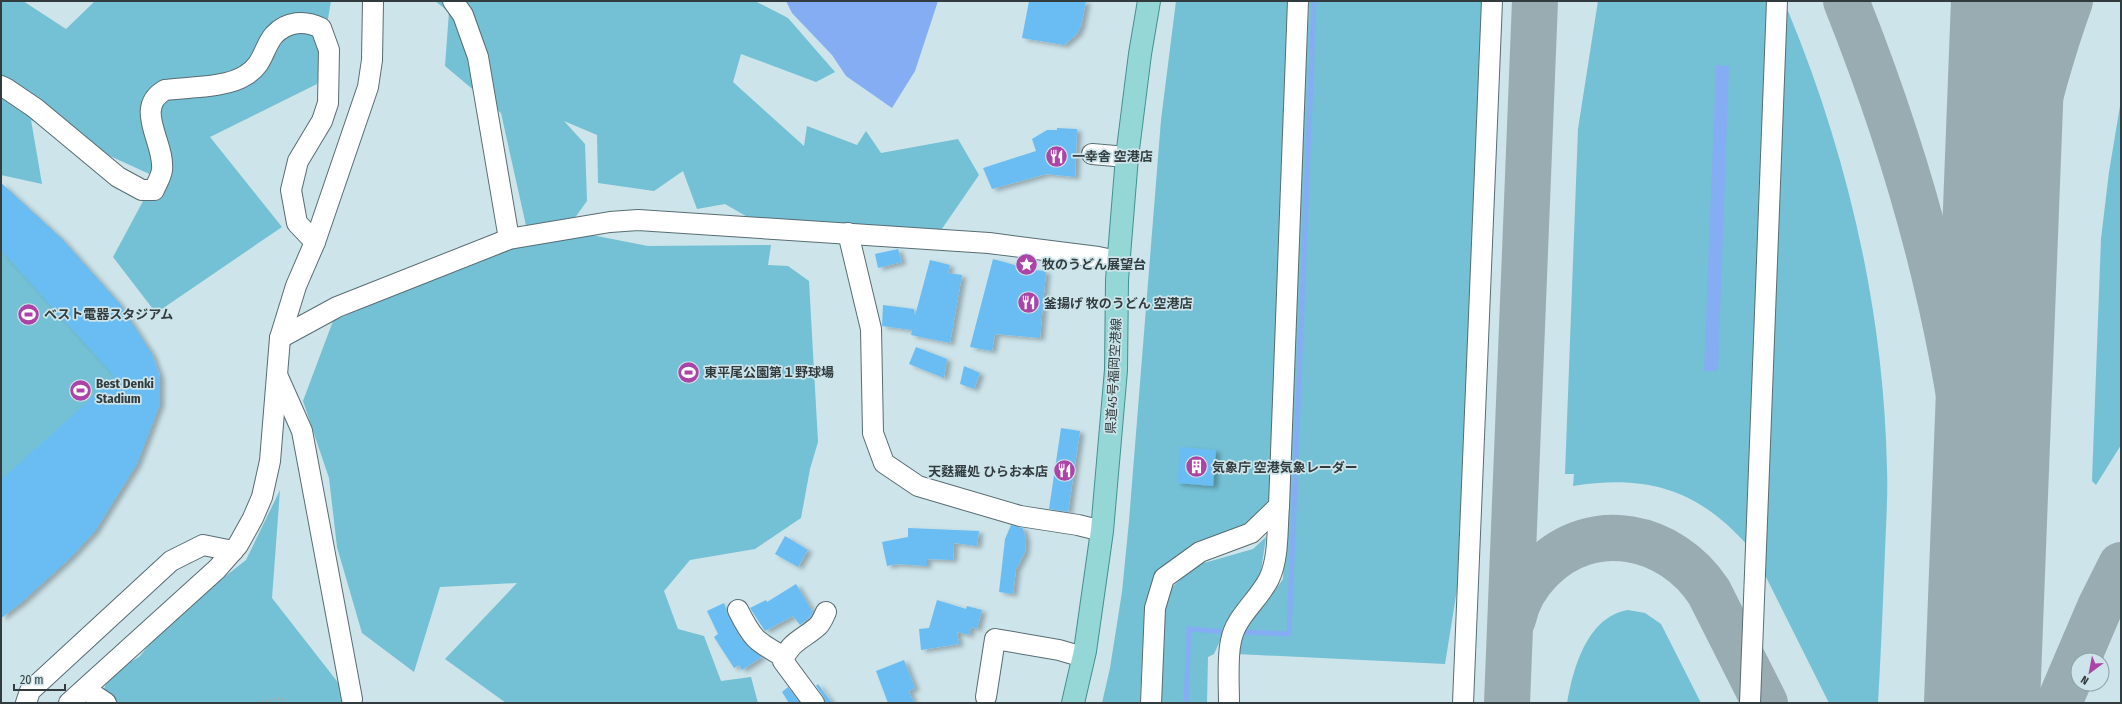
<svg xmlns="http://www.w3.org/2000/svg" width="2122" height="704" font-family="'Fira Sans Condensed','Noto Sans JP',sans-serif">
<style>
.green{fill:#74c0d4}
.water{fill:#85adf3}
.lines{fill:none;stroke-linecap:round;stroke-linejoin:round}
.stream{stroke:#85adf3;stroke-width:5}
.taxiway{stroke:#99acb1;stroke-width:46}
.runway{stroke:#99acb1;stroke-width:116}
.building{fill:#6abdf2;filter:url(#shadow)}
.minor-casing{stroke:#586d73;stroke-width:22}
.major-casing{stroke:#44908f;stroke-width:24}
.path{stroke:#9bafb3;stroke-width:2.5;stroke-dasharray:2 2;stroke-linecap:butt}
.minor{stroke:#fff;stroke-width:20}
.major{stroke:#94d7d6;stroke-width:22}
.labels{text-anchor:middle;stroke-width:3.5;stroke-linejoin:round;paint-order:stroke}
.poi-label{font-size:13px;font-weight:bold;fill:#323c3e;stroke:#cce4ea;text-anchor:start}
.street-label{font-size:13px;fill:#323c3e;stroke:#cce4ea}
</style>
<defs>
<filter id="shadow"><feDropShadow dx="4.5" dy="2.5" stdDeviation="2" flood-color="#0004"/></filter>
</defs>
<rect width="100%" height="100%" fill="#cce4ea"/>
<g class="green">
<polygon points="1,1 23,1 66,29 95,1 331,1 317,84 210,137 282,227 156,313 113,257 156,177 31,120 42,184 1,175"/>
<polygon points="435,1 755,1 788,18 835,72 816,82 741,54 733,82 804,146 807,126 857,145 866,131 881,153 958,139 979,175 937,236 894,226 884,241 772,231 725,204 697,209 683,171 654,191 598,183 597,135 564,121 585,144 587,201 566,230 648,246 771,245 768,265 788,266 809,281 818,442 810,469 801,518 755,549 690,560 664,591 678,629 704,636 721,681 751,677 758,703 506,703 445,659 517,583 440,587 414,672 362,633 337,547 329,478 303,401 333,321 475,260 527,230 501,113 445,66 449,12"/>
<polygon points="1176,1 1290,1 1272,499 1245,525 1156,574 1145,603 1140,703 1102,703 1110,668 1122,592 1129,521 1161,120"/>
<polygon points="1309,1 1491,1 1465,540 1445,664 1237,654 1248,623 1267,602 1283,579"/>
<path d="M1598,1h174l-23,546c-50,-57 -101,-73 -176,-61l1,-12h-9l13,-345z"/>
<path d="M1781,10l7,1c60,145 96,301 99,458 1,27 -1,55 -2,82 -2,50 -4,101 -7,152h-49l-66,-132z"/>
<polygon points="2121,100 2121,445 2096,485 2092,481 2101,239 2109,172"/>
<polygon points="1,183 62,239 119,303 152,354 160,404 137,464 95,531 71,557 22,602 1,618"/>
<polygon points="280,490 272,598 354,703 98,703 107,682 120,668 139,657 170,620 246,560"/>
<polygon points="1266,537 1261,571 1251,593 1230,619 1214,654 1208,657 1207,703 1159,703 1163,611 1171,588 1197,565 1253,549"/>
<path d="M1628,610l17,3 16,11 40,79h-134c6,-35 20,-86 61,-93z"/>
</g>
<g class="water">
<polygon points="786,1 938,1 915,71 892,108 846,76 832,55 792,13"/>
<polygon points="1716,65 1729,66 1718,371 1704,371"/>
</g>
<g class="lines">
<g class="stream">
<polyline points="1239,632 1289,634 1314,1"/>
<polyline points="1186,703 1189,629 1229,632"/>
</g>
<g class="taxiway">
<path d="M1846,1c60,150 104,304 123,465 9,69 12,138 14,207"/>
<path d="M1996,337c14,-114 35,-228 74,-336"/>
<path d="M1513,619c4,-19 14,-36 28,-50 51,-52 130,-35 168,23l56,111"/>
<polyline points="1507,703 1535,1"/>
<polyline points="2059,703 2100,607 2121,565"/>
</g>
<polyline class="runway" points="1982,703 2009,1"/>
</g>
<g class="building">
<polygon points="1029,1 1086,1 1081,26 1077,34 1064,45 1022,38"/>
<polygon points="1057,128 1077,129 1075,177 1046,174 992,189 983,168 1036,151 1032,139 1047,130 1057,130"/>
<polygon points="1,183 62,239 119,303 152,354 160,376 160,404 137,464 95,531 71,557 22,602 1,618 1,480 115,377 1,250"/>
<polygon points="898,249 902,262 878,268 875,254"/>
<polygon points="993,259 1033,270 1046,271 1040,338 995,334 992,351 970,347"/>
<polygon points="930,260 950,265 948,273 962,275 950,343 911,335 912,330 882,326 883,305 914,309 915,316"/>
<polygon points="916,347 947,359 944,378 909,364"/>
<polygon points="964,366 980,373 974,389 960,384"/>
<polygon points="1061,428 1080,431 1068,512 1049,509"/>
<polygon points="1180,447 1216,450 1213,486 1177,483"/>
<polygon points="1011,525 1023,528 1026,540 1025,552 1016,569 1013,594 999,592 1005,539"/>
<polygon points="908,528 979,531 977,546 954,543 953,560 927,559 927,566 897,564 887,566 882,542 908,537"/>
<polygon points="785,536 808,550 798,567 775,554"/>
<polygon points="796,584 813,612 811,616 800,625 793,616 765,631 750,608 766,600 767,602"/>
<polygon points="937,600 966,609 967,606 982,610 977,629 971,627 969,635 957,632 959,644 921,650 919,629 929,628"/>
<polygon points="724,603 728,615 742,640 762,657 742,670 739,665 734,668 714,637 718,634 707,611"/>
<polygon points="904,660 915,688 909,691 914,703 888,703 876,671"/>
<polygon points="818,684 832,703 825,703 823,696 816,686"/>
<polygon points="788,687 800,703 789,703 782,692"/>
</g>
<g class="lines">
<defs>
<g id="minor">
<polyline points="453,1 463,15 478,57 509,239"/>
<path d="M1,86l6,3 28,19 83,69 24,13h12c3,-7 7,-13 8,-20 3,-28 -29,-62 3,-80 23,-3 62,-2 81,-15 18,-11 17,-27 28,-40 13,-14 31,-15 47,-7l8,22 -1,53 -6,18 -24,40 -7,29 6,33 18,19"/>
<polyline points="1092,154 1127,157"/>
<polyline points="848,233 871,329 873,433 884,463 918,486 1020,516 1078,525 1102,531"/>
<polyline points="280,338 337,307 509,239 610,222 638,220 989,243 1098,257 1118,261"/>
<polyline points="278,377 302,431 352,699"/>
<path d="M738,610c15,30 18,31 46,47"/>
<polyline points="85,689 106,703"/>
<polyline points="986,697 995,639 1059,650 1083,657"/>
<polyline points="26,703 30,691 171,561 203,545 233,551"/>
<polyline points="69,703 217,569 238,545 253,518 262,497 270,461 280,338 296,286 315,242 368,87 372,60 373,1"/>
<path d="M814,703l-31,-42c6,-19 22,-23 35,-35 4,-4 6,-10 8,-14"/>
<polyline points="1151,703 1155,608 1164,578 1200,552 1251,533 1279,506 1298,1"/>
<path d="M1229,703c0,-17 -2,-46 2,-62 4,-24 27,-40 38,-62 10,-21 8,-49 10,-73"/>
<polyline points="1463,703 1492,1"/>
<polyline points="1750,703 1777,1"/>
</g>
<polyline id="major" points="1073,703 1085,651 1102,531 1116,370 1117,280 1127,157 1140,54 1149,1"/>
</defs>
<use href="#minor" class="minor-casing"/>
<use href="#major" class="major-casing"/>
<polyline class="path" points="258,703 281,698 285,703"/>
<use href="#minor" class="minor"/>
<use href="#major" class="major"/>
</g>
<defs>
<symbol id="restaurant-disc" viewBox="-11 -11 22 22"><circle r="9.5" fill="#ac44a8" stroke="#cce4ea"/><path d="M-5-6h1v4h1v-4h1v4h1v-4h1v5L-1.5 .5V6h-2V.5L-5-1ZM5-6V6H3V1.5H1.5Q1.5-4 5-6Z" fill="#fff"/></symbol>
<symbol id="sight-disc" viewBox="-11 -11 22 22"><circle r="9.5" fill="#ac44a8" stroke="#cce4ea"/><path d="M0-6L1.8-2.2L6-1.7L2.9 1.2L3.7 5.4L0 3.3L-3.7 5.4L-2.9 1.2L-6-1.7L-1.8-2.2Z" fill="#fff"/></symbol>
<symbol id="stadium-disc" viewBox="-11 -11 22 22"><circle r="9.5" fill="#ac44a8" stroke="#cce4ea"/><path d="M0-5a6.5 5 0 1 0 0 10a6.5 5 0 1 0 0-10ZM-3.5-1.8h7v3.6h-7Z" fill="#fff"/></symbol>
<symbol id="building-disc" viewBox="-11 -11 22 22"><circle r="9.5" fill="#ac44a8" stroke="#cce4ea"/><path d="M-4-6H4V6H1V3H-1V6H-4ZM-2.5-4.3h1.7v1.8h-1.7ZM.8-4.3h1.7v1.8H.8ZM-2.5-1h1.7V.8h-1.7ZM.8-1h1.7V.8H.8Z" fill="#fff"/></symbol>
</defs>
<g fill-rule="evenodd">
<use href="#restaurant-disc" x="1044" y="144" width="25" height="25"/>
<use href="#sight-disc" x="1014" y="252" width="25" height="25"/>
<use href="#restaurant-disc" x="1016" y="290" width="25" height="25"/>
<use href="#stadium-disc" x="16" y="302" width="25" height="25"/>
<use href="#stadium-disc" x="676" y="360" width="25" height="25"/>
<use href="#stadium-disc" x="68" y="378" width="25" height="25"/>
<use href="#building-disc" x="1184" y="454" width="25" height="25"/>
<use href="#restaurant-disc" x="1052" y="458" width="25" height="25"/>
</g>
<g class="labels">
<g class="poi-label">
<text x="1072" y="161">一幸舎 空港店</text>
<text x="1042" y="269">牧のうどん展望台</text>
<text x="1044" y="308">釜揚げ 牧のうどん 空港店</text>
<text x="44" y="319">ベスト電器スタジアム</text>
<text x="704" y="377">東平尾公園第１野球場</text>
<text x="96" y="388">Best Denki<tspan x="96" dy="15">Stadium</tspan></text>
<text x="1212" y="472">気象庁 空港気象レーダー</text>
<text x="1048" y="476" text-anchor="end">天麩羅処 ひらお本店</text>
</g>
<g class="street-label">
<text transform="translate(1113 376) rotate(-87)" y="5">県道45号福岡空港線</text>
</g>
</g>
<rect width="2122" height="704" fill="none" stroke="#323c3e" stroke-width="4"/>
<g transform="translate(2090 672) rotate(212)"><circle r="19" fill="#cce4ea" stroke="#8ea1a5"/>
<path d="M0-3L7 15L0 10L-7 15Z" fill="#ac44a8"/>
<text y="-6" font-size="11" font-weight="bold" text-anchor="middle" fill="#323c3e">N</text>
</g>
<path d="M14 684v6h51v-6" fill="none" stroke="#323c3e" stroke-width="2"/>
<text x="20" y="684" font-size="12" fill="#323c3e" stroke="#cce4ea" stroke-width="3" paint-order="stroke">20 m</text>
</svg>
